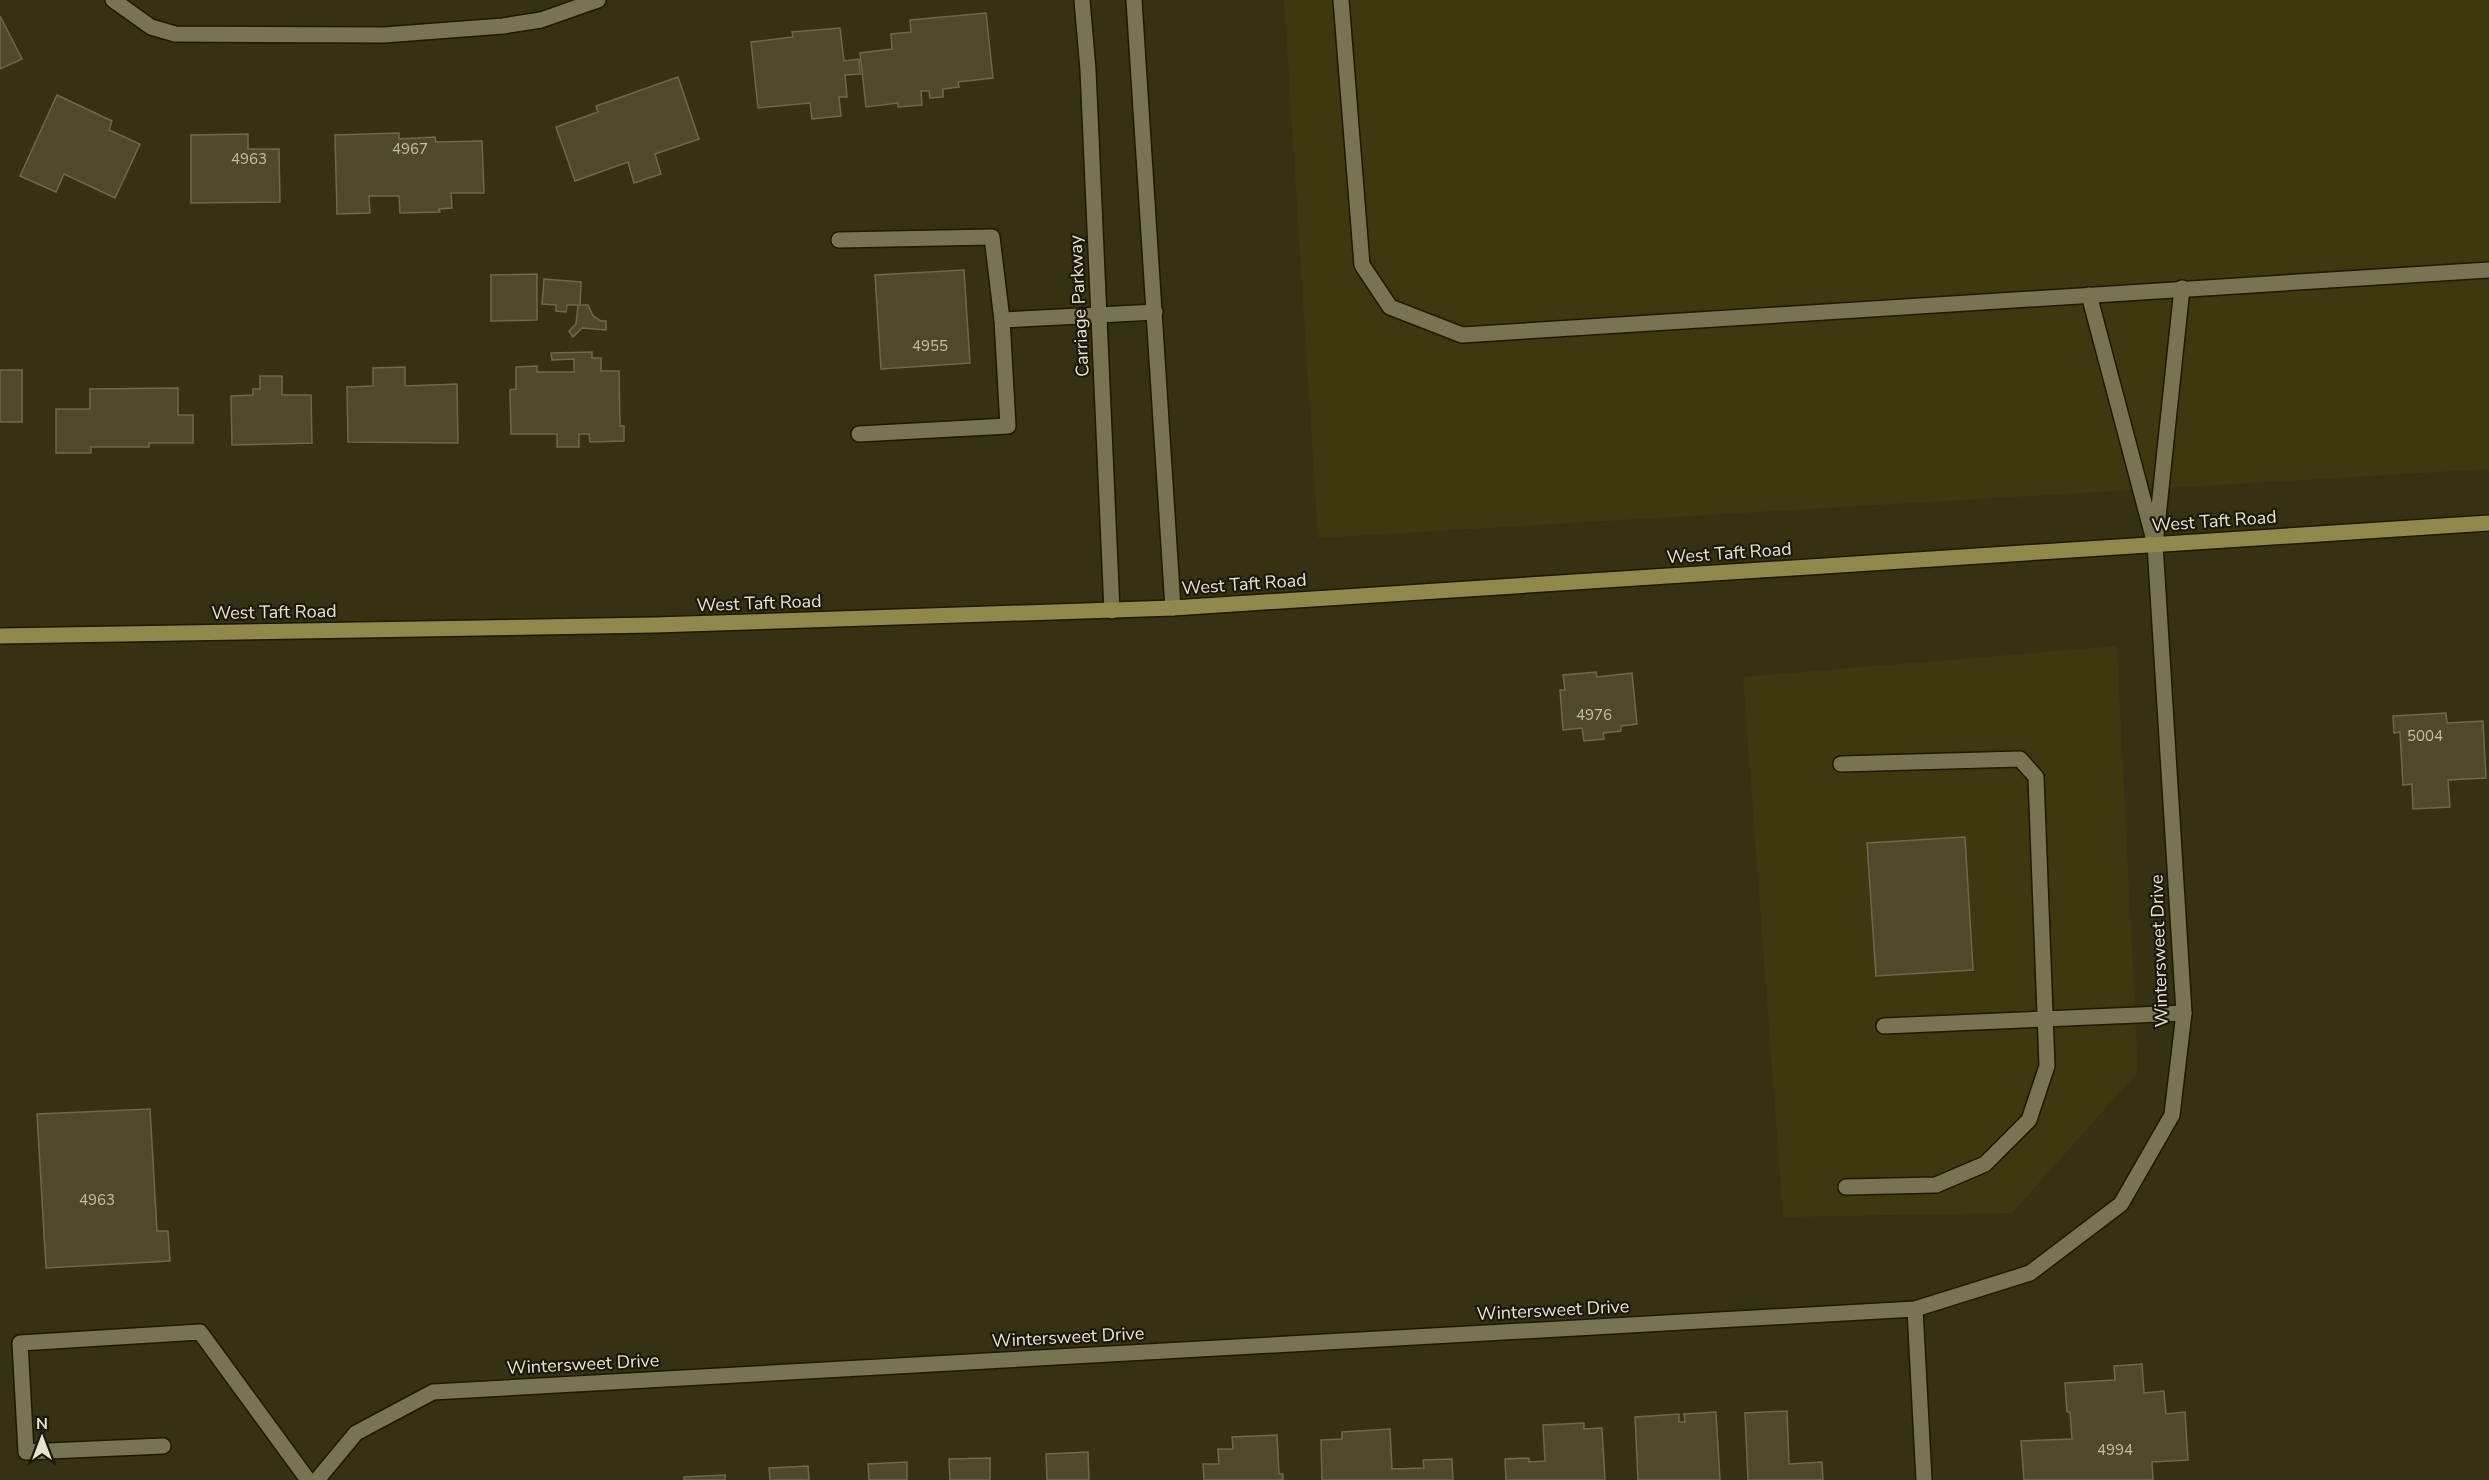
<svg xmlns="http://www.w3.org/2000/svg" width="2489" height="1480" font-family="'Nunito Sans',sans-serif">
<style>
.built{fill:#3e3810}
.building{fill:#4e492a;stroke:#6d6848;stroke-width:1.5}
.lines{fill:none;stroke-linecap:round;stroke-linejoin:round}
.lane-casing{stroke:#1e1900;stroke-width:18}
.street-casing{stroke:#1e1900;stroke-width:18}
.secondary-casing{stroke:#1e1900;stroke-width:18}
.lane{stroke:#787352;stroke-width:15}
.street{stroke:#787352;stroke-width:15}
.secondary{stroke:#91884e;stroke-width:15}
.labels{text-anchor:middle;stroke-width:4.5;stroke-linejoin:round;paint-order:stroke}
.number-label{font-size:15px;fill:#c0bda8}
.street-label{font-size:18px;fill:#e6e4d2;stroke:#1b190c}
</style>
<rect width="100%" height="100%" fill="#363113"/>
<g class="built">
<polygon points="1284,0 2489,0 2489,469 1318,538"/>
<polygon points="2117,646 2138,1072 2012,1213 1783,1217 1743,677"/>
</g>
<g class="building">
<polygon points="986,13 993,78 958,82 959,87 943,89 943,97 930,98 929,91 921,91 922,105 898,107 898,103 866,107 860,53 892,49 891,34 911,32 910,20"/>
<polygon points="0,16 22,59 0,69"/>
<polygon points="840,28 844,61 859,59 860,74 845,75 847,97 839,97 841,116 812,119 810,103 758,108 751,42 793,37 792,32"/>
<polygon points="678,77 699,139 655,154 661,174 634,183 628,162 575,181 556,127 598,112 596,106"/>
<polygon points="57,95 112,121 109,130 140,144 115,198 64,174 56,192 20,176"/>
<polygon points="399,133 399,139 435,137 436,142 482,141 484,193 451,193 452,208 439,209 440,212 400,213 399,196 369,196 370,213 337,214 335,135"/>
<polygon points="248,134 248,149 279,149 280,202 191,203 191,135"/>
<polygon points="964,270 970,363 881,369 875,275"/>
<polygon points="537,274 537,320 491,321 491,275"/>
<polygon points="544,279 581,282 580,305 588,305 593,316 601,321 606,321 606,330 582,328 573,337 569,331 576,324 578,305 567,305 566,312 556,311 556,305 542,304"/>
<polygon points="592,352 592,358 601,358 601,371 619,371 620,426 624,426 624,441 590,442 589,434 579,434 579,447 557,447 557,434 511,434 510,390 516,389 516,367 537,366 537,372 574,372 574,359 552,360 551,353"/>
<polygon points="405,367 405,386 457,384 458,443 348,442 347,387 373,386 373,368"/>
<rect x="0" y="370" width="22" height="52"/>
<polygon points="260,376 282,376 282,395 311,395 312,443 232,445 231,396 253,395 253,389 260,389"/>
<polygon points="178,388 178,415 193,415 193,443 149,443 149,447 91,447 91,453 56,453 56,409 90,409 90,389"/>
<polygon points="1596,672 1597,677 1632,673 1637,724 1621,726 1621,731 1603,733 1604,739 1584,741 1582,728 1563,730 1560,690 1565,690 1563,675"/>
<polygon points="2446,713 2447,723 2483,721 2486,778 2448,780 2450,807 2413,809 2412,784 2403,785 2400,732 2394,733 2393,716"/>
<polygon points="1965,837 1973,970 1876,976 1867,843"/>
<polygon points="150,1109 157,1231 168,1231 170,1261 46,1268 37,1114"/>
<polygon points="2142,1364 2144,1393 2164,1391 2166,1414 2185,1412 2188,1460 2152,1462 2153,1480 2024,1480 2021,1441 2072,1439 2070,1412 2067,1412 2065,1383 2115,1380 2114,1366"/>
<polygon points="1787,1411 1789,1464 1822,1462 1823,1480 1748,1480 1745,1413"/>
<polygon points="1716,1412 1720,1480 1638,1480 1635,1417 1679,1414 1679,1422 1685,1422 1684,1414"/>
<polygon points="1584,1423 1584,1429 1602,1428 1605,1480 1506,1480 1505,1459 1529,1458 1529,1462 1545,1461 1543,1425"/>
<polygon points="1390,1429 1392,1469 1424,1468 1423,1460 1452,1459 1453,1480 1322,1480 1321,1440 1342,1439 1342,1432"/>
<polygon points="1277,1435 1279,1474 1283,1474 1283,1480 1204,1480 1203,1464 1219,1464 1218,1449 1233,1449 1232,1437"/>
<polygon points="1088,1452 1089,1480 1047,1480 1046,1454"/>
<polygon points="990,1458 990,1480 950,1480 949,1459"/>
<polygon points="907,1462 907,1480 869,1480 868,1464"/>
<polygon points="808,1466 809,1480 770,1480 769,1468"/>
<polygon points="725,1475 725,1480 684,1480 684,1477"/>
</g>
<g class="lines">
<defs>
<g id="lane">
<polyline points="1341,0 1362,265 1390,307 1462,335 2489,270"/>
<polyline points="839,240 992,237 1002,320"/>
<polyline points="2089,295 2155,544"/>
<polyline points="859,434 1008,426 1002,320 1099,315"/>
<polyline points="2156,536 2182,288"/>
<polyline points="1841,764 2020,759 2036,777 2047,1066 2029,1120 1985,1164 1936,1185 1846,1187"/>
<polyline points="1884,1026 2184,1013"/>
<polyline points="163,1446 26,1452 20,1343 200,1332 308,1480"/>
</g>
<g id="street">
<polyline points="113,0 151,27 175,34 384,35 503,26 541,20 598,0"/>
<polyline points="1082,0 1088,70 1112,611"/>
<polyline points="1134,0 1173,608"/>
<polyline points="1099,315 1155,312"/>
<polyline points="1915,1309 1924,1480"/>
<polyline points="317,1480 356,1433 433,1392 1915,1309 2030,1273 2121,1204 2172,1115 2184,1013 2155,544"/>
</g>
<polyline id="secondary" points="0,636 655,625 1173,608 2489,523"/>
</defs>
<use href="#lane" class="lane-casing"/>
<use href="#street" class="street-casing"/>
<use href="#secondary" class="secondary-casing"/>
<use href="#lane" class="lane"/>
<use href="#street" class="street"/>
<use href="#secondary" class="secondary"/>
</g>
<g class="labels">
<g class="number-label">
<text x="410" y="154">4967</text>
<text x="249" y="164">4963</text>
<text x="930" y="351">4955</text>
<text x="1594" y="720">4976</text>
<text x="2425" y="741">5004</text>
<text x="97" y="1205">4963</text>
<text x="2115" y="1455">4994</text>
</g>
<g class="street-label">
<text transform="translate(1079 306) rotate(-93)" y="6">Carriage Parkway</text>
<text transform="translate(2214 521) rotate(-4)" y="6">West Taft Road</text>
<text transform="translate(1729 553) rotate(-4)" y="6">West Taft Road</text>
<text transform="translate(1244 584) rotate(-4)" y="6">West Taft Road</text>
<text transform="translate(759 603) rotate(-2)" y="6">West Taft Road</text>
<text transform="translate(274 612) rotate(-1)" y="6">West Taft Road</text>
<text transform="translate(2159 951) rotate(-92)" y="6">Wintersweet Drive</text>
<text transform="translate(1553 1310) rotate(-3)" y="6">Wintersweet Drive</text>
<text transform="translate(1068 1337) rotate(-3)" y="6">Wintersweet Drive</text>
<text transform="translate(583 1364) rotate(-3)" y="6">Wintersweet Drive</text>
</g>
</g>
<g transform="translate(42 1438)" stroke="#1b190c" stroke-width="4.5" paint-order="stroke">
<path d="M0-4.5L10 22L0 15L-10 22Z" fill="#e6e4d2"/>
<text y="-9" font-size="16" font-weight="bold" text-anchor="middle" fill="#e6e4d2">N</text>
</g>
</svg>
